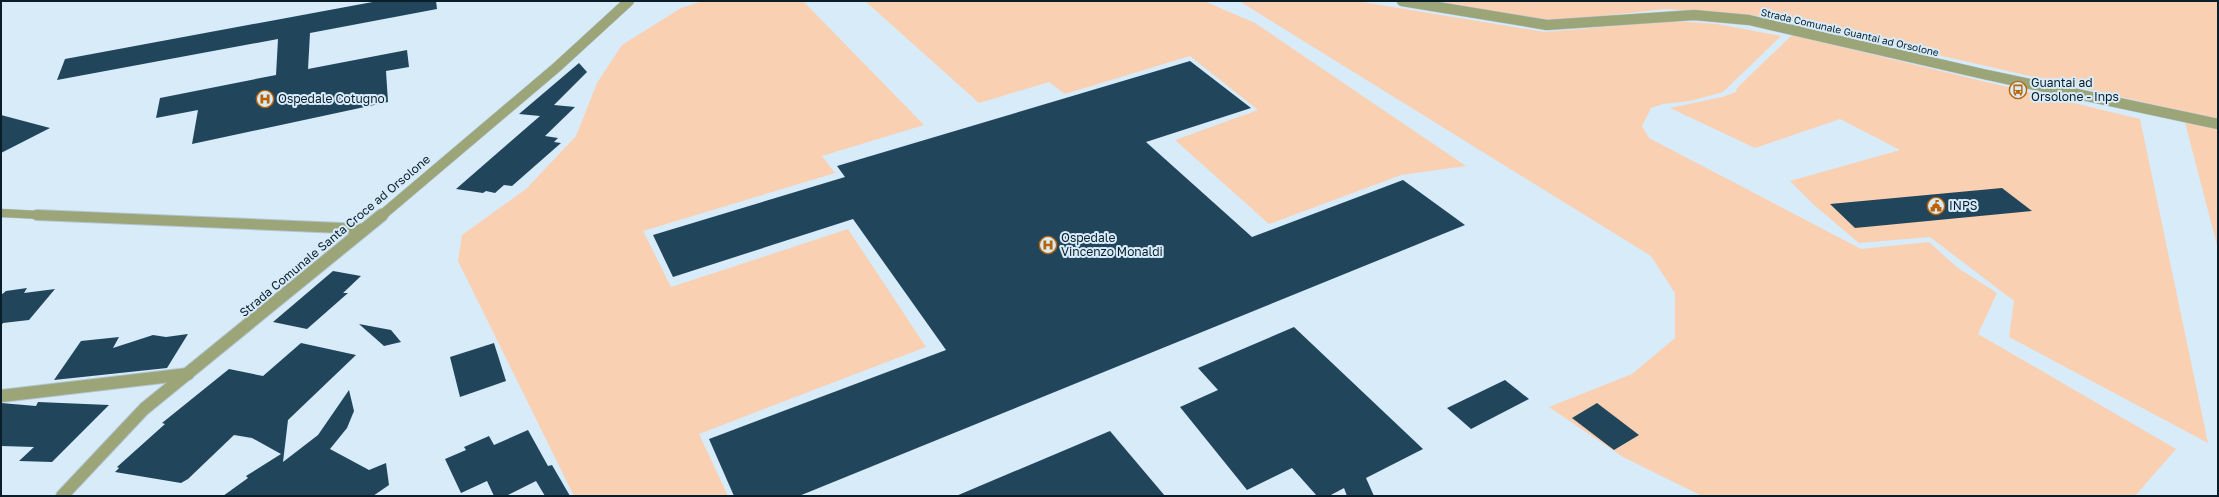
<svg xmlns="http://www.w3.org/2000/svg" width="2219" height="497" font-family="'Golos Text',sans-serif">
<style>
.green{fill:#fad0b3}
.building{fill:#21465c}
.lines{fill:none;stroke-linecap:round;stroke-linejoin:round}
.service-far1-casing{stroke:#b2c6d4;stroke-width:9}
.service-casing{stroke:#b2c6d4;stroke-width:12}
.minor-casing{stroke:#b2c6d4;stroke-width:14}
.tertiary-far1-casing{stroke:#b2c6d4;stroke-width:11}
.tertiary-casing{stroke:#b2c6d4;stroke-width:14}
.service-far1{stroke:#9ca577;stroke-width:8}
.service{stroke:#9ca577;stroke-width:10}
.minor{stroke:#9ca577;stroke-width:12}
.tertiary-far1{stroke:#9ca577;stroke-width:10}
.tertiary{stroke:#9ca577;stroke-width:12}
.labels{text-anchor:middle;stroke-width:4;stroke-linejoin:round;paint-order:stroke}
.far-street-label{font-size:10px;fill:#0a1e2a;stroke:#d7ebf9}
.poi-label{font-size:12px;fill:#0a1e2a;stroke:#d7ebf9;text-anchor:start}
.street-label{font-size:12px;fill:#0a1e2a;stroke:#d7ebf9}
</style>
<rect width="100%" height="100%" fill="#d7ebf9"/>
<g class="green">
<polygon points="703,1 803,1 924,125 822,156 835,173 643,231 671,287 848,229 926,347 699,434 728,496 574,496 458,261 462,235 526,189 576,136 597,83 622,45 681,8"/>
<polygon points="865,1 1204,1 1255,23 1466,166 1401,175 1269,224 1175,140 1258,110 1190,56 1065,94 1049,82 979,103"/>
<polygon points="1239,1 1356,1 1545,32 1673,21 1717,24 1781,36 1723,92 1690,101 1663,104 1651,108 1642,126 1649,138 1861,249 1929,242 1958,268 1997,293 1978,334 2176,449 2135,496 1702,496 1623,457 1549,407 1632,374 1675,338 1675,293 1651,256"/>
<polygon points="1437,1 2218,1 2218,249 2182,111 1773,17 1666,9 1546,22"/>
<polygon points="1792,35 2140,119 2208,443 2009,337 2014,301 1930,237 1859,243 1814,205 1790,181 1900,150 1840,119 1755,148 1670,108 1722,97 1736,92 1737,88"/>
</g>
<g class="building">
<polygon points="378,1 436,1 437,9 310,33 308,69 407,50 409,67 386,71 388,102 192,144 198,110 156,118 160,98 276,75 278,39 57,80 65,59"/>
<polygon points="1190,61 1251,108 1146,142 1252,237 1403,180 1465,225 799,496 734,496 709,439 946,350 853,219 673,277 653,235 845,177 837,166"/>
<polygon points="579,63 587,72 554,105 575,107 545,136 558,138 554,142 561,143 512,186 504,185 495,193 486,191 483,193 456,189 540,116 519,114"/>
<polygon points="1,115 50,128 1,153"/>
<polygon points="2002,188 2032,211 1855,228 1830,204"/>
<polygon points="333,271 361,276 343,293 348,293 307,329 273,322"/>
<polygon points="27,288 24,293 55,289 29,320 3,323 1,326 1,295 6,291"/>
<polygon points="359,324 391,330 401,342 384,346"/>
<polygon points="1294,327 1423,449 1366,478 1374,496 1347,496 1344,488 1329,496 1317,496 1292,468 1247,490 1180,407 1218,390 1198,368"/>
<polygon points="188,334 167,368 54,380 81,341 119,337 113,348 153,335 166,337"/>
<polygon points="301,343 356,355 288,420 283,462 318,435 349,390 354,411 347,428 330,449 369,470 386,463 389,485 373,496 223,496 248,478 246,476 281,454 252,438 234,435 188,479 181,483 115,472 119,468 117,467 165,424 162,423 229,369 263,376"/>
<polygon points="494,343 506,381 460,397 450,357"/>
<polygon points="1505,380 1529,399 1471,429 1447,408"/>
<polygon points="38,402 109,405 52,462 19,461 34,447 1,446 1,403 36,406"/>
<polygon points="1597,403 1639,435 1614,450 1572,418"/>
<polygon points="528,430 548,466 552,465 570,496 545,496 536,481 506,496 494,496 487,481 461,493 445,459 466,450 464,447 489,436 494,445"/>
<polygon points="1110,431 1165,496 956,496"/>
</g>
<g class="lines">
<defs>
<polyline id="service-far1" points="1,213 60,216"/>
<polyline id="service" points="37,215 365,229"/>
<polyline id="minor" points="1,396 188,374"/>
<g id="tertiary-far1">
<polyline points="1402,1 1547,25 1694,15 1749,20 1983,74 2218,124"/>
<polyline points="381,216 557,67 629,1"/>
</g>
<polyline id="tertiary" points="62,496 144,409 382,215"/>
</defs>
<use href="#service-far1" class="service-far1-casing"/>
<use href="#service" class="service-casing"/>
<use href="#minor" class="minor-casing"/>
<use href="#tertiary-far1" class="tertiary-far1-casing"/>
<use href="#tertiary" class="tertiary-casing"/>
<use href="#service-far1" class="service-far1"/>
<use href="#service" class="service"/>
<use href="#minor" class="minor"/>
<use href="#tertiary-far1" class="tertiary-far1"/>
<use href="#tertiary" class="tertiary"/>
</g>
<defs>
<symbol id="bus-ring" viewBox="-11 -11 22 22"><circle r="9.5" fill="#d7ebf9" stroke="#bc6300" stroke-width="1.5"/><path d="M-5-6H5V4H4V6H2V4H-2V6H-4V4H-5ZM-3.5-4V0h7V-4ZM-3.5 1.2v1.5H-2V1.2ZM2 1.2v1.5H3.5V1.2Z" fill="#bc6300"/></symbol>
<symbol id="hospital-ring" viewBox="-11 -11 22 22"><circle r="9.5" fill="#d7ebf9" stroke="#bc6300" stroke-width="1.5"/><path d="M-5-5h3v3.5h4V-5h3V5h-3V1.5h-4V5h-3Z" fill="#bc6300"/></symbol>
<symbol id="civic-ring" viewBox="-11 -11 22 22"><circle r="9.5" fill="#d7ebf9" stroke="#bc6300" stroke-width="1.5"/><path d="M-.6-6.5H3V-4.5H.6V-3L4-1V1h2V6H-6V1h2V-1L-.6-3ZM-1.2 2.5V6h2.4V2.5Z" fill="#bc6300"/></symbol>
</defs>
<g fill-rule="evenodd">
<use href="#bus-ring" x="2008" y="80" width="20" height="20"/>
<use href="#hospital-ring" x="255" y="89" width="20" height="20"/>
<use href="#civic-ring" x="1926" y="196" width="20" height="20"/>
<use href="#hospital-ring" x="1038" y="235" width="20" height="20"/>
</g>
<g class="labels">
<g class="far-street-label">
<text transform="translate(1850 32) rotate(13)" y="4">Strada Comunale Guantai ad Orsolone</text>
</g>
<g class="poi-label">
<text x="2031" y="87">Guantai ad<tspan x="2031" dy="14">Orsolone - Inps</tspan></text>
<text x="278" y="103">Ospedale Cotugno</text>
<text x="1949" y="210">INPS</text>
<text x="1061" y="242">Ospedale<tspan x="1061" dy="14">Vincenzo Monaldi</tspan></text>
</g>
<g class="street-label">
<text transform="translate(335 236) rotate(-40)" y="4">Strada Comunale Santa Croce ad Orsolone</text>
</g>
</g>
<rect width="2219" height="497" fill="none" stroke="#0a1e2a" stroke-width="4"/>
</svg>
